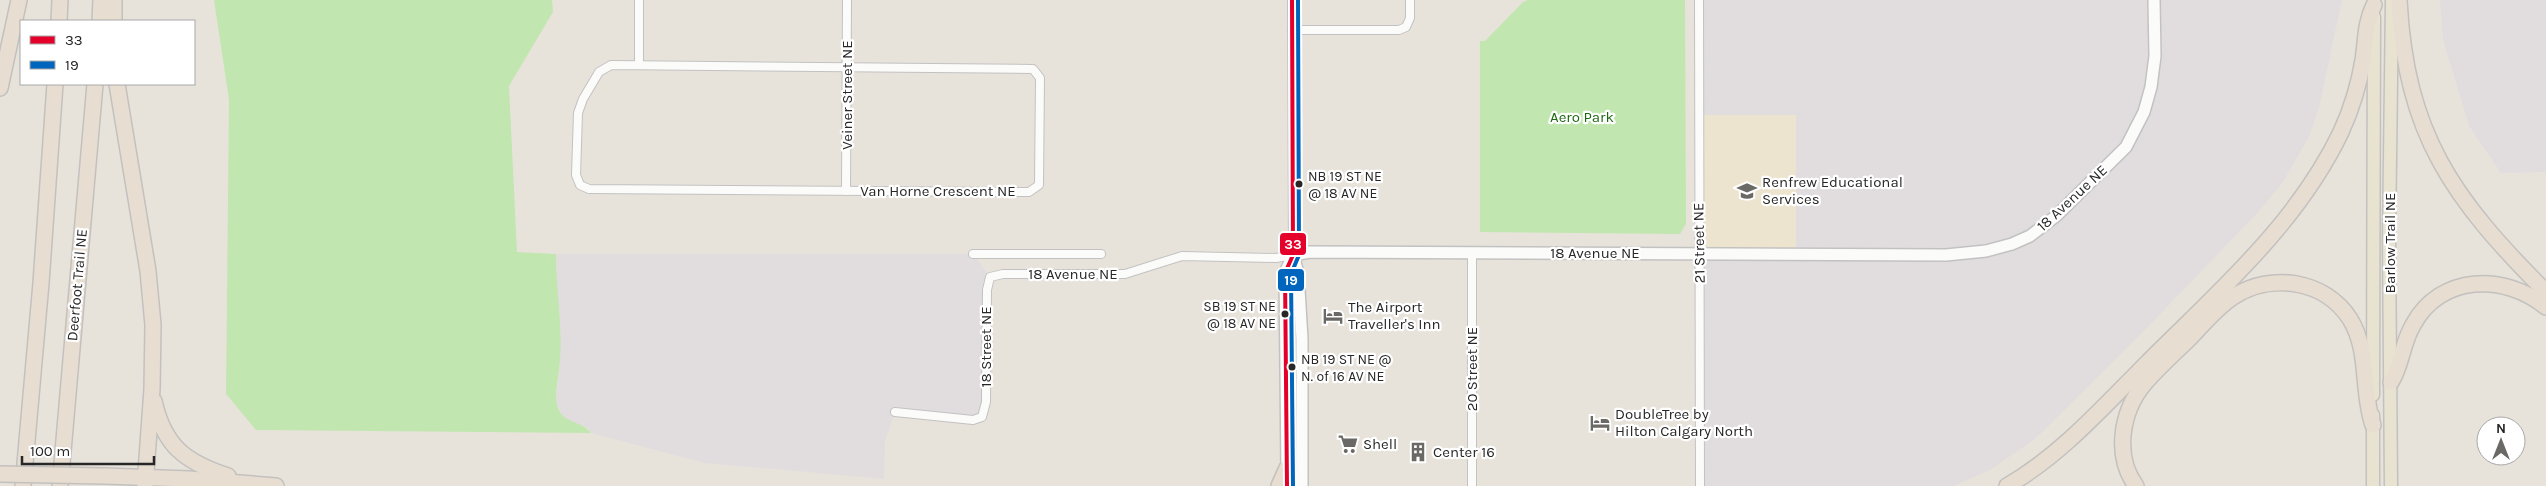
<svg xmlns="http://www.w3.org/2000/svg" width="2546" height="486" font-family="Karla,sans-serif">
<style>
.industrial{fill:#e1dddf}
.education{fill:#ece4ce}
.green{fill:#c2e6b0}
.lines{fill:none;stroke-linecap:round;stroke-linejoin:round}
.street-casing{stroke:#c3c2c2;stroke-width:10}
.secondary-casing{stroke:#c3c2c2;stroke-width:14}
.primary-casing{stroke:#c3c1bf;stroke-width:15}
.highway-casing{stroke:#c3c1bf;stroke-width:18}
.street{stroke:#fbfbfa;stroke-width:8}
.secondary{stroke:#fbfbfa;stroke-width:11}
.primary{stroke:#e7e3d0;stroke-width:12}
.highway{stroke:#e8ddd1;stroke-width:15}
.highway-bridge-casing{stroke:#c3c1bf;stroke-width:18;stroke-linecap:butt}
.highway-bridge{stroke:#e8ddd1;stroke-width:15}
.bus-1-casing{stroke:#fff;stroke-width:8}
.bus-2-casing{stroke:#fff;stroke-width:8}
.bus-1{stroke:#e4002b;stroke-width:4}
.bus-2{stroke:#0065bd;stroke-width:4}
.bus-dot{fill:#272727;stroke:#fff;stroke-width:2}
.labels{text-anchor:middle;stroke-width:4.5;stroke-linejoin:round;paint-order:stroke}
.bus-label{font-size:14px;fill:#272727;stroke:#fff;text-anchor:start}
.street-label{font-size:15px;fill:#272727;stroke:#fff}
.park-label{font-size:15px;fill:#1d6912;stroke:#fff}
.poi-label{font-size:15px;fill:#272727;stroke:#fff;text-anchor:start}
.line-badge{stroke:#fff;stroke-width:2}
.badge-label{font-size:14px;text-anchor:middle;font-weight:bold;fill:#fff}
</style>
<rect width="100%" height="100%" fill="#e7e3db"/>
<g class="industrial">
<polygon points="1699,0 2342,0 2319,108 2309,137 2283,182 2261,209 2141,334 2035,439 1990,470 1954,486 1700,486"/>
<polygon points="2440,0 2546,0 2546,172 2501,173 2469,126 2443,40"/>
<polygon points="556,254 973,254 990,277 982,417 895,412 885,441 884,479 705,463 591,433 588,428 569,421 562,415 556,402 560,362"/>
</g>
<polygon class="education" points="1698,115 1796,115 1796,253 1699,253"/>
<g class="green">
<path d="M214,0h338l1,12 -44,74 8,166 39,2c0,38 8,77 3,116 -1,11 -5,28 -1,38 6,16 25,13 33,25l-335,-3 -30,-36 3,-294z"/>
<polygon points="1528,0 1685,0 1686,224 1680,234 1480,232 1480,41 1485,41 1523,2"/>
</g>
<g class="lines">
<defs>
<g id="street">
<polyline points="1699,0 1700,486"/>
<polyline points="1292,30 1399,30 1406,27 1410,18 1410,0"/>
<polygon points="611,65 1033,69 1040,78 1039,185 1029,192 589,189 580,185 576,175 578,113 583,99 599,72"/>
<polyline points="639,65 639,0"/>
<polyline points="846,191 847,0"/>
<polyline points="1472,253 1472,486"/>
<polyline points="973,254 1101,254"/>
<polyline points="895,412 973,420 982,417 986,402 987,290 990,277 1003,274 1125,274 1182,256 1276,258 1293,255 1292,0"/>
</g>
<g id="secondary">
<polyline points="1293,255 1310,252 1946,255 1986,251 2012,244 2030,236 2056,216 2126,147 2144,112 2151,87 2155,56 2154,0"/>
<polyline points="1293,255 1298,273 1302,339 1302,486"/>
<polyline points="1287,474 1285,273 1293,255"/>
</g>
<g id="primary">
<polyline points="2373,395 2374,17"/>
<polyline points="2373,415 2373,486"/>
<polyline points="2391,486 2389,239 2392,0"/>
</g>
<g id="highway">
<path d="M2399,0c7,135 54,199 147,292"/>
<polyline points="59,21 60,0"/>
<polyline points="100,21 101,0"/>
<polyline points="114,21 114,0"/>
<polyline points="117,84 148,271 153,325 152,389 145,486"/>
<polyline points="0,88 19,0"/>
<path d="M2391,382c11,-17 11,-39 22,-57 27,-51 92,-52 133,-18"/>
<path d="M154,401c10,45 31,61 74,75"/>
<polyline points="105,476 189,479 276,486"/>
<polyline points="23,486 41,283 55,84"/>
<polyline points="60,486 95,84"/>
<polyline points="1279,486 1287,468"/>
<path d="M2007,486c54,-31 97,-80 141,-124 71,-71 149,-138 193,-230 10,-22 18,-47 22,-72 3,-19 2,-37 11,-55"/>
<path d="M2136,486c-22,-30 -15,-74 8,-102 13,-15 28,-29 43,-43 14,-14 29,-33 46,-44 38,-25 92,-17 117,22 20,32 11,72 23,106"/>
</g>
</defs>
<use href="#street" class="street-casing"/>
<use href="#secondary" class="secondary-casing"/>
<use href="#primary" class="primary-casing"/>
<use href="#highway" class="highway-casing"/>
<use href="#street" class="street"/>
<use href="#secondary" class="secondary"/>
<use href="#primary" class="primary"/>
<use href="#highway" class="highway"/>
<defs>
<polyline id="highway-bridge" points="0,474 105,476"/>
</defs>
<use href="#highway-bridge" class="highway-bridge-casing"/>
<use href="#highway-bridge" class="highway-bridge"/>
<defs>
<polyline id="bus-1" points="1287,486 1285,273 1293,255 1292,0"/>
<polyline id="bus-2" points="1293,486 1291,274 1299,255 1298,0"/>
</defs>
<use href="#bus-1" class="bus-1-casing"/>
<use href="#bus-2" class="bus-2-casing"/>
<use href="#bus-1" class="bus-1"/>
<use href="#bus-2" class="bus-2"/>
</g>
<defs>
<symbol id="school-bare" viewBox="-9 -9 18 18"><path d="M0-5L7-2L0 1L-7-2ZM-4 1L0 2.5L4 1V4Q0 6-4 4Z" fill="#6a6966" stroke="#fff" stroke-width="2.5" paint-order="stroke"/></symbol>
<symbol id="hotel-bare" viewBox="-9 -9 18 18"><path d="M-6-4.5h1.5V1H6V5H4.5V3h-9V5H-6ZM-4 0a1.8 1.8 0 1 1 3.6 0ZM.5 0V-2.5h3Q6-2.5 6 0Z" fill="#6a6966" stroke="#fff" stroke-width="2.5" paint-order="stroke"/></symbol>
<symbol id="supermarket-bare" viewBox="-9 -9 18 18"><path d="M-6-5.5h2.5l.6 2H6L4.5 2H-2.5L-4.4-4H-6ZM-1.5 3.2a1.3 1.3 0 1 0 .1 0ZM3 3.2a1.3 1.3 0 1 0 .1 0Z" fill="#6a6966" stroke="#fff" stroke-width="2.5" paint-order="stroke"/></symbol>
<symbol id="building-bare" viewBox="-9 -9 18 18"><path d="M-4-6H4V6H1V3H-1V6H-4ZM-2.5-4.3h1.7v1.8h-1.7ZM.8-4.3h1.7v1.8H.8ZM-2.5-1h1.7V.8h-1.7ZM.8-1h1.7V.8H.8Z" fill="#6a6966" stroke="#fff" stroke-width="2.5" paint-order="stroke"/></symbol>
</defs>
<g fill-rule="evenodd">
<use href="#school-bare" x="1733" y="177" width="28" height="28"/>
<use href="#hotel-bare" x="1319" y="302" width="28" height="28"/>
<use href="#hotel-bare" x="1586" y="409" width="28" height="28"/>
<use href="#supermarket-bare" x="1334" y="430" width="28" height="28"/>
<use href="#building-bare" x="1404" y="438" width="28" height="28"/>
</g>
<g class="bus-dot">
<circle cx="1299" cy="184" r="4.5"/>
<circle cx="1285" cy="314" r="4.5"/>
<circle cx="1292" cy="367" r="4.5"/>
</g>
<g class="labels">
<g class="bus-label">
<text x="1308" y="181">NB 19 ST NE<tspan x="1308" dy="17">@ 18 AV NE</tspan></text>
<text x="1276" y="311" text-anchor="end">SB 19 ST NE<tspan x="1276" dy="17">@ 18 AV NE</tspan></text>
<text x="1301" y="364">NB 19 ST NE @<tspan x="1301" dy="17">N. of 16 AV NE</tspan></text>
</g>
<g class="street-label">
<text transform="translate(847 95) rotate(-90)" y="5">Veiner Street NE</text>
<text x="938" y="196">Van Horne Crescent NE</text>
<text transform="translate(2072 198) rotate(-43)" y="5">18 Avenue NE</text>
<text transform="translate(1699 243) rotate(-91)" y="5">21 Street NE</text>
<text transform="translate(2390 243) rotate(-90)" y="5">Barlow Trail NE</text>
<text x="1595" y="258">18 Avenue NE</text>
<text x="1073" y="279">18 Avenue NE</text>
<text transform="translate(77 285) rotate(-85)" y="5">Deerfoot Trail NE</text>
<text transform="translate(986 347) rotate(-90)" y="5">18 Street NE</text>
<text transform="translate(1472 369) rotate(-90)" y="5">20 Street NE</text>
</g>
<g class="park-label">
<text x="1582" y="122">Aero Park</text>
</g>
<g class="poi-label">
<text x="1762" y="187">Renfrew Educational<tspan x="1762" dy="17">Services</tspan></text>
<text x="1348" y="312">The Airport<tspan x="1348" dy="17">Traveller's Inn</tspan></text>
<text x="1615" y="419">DoubleTree by<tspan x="1615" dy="17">Hilton Calgary North</tspan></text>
<text x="1363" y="449">Shell</text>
<text x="1433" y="457">Center 16</text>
</g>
</g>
<g class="line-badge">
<rect x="1279" y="232" width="28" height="24" rx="5" fill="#e4002b"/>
<rect x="1277" y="268" width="28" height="24" rx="5" fill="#0065bd"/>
</g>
<g class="badge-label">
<text x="1293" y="249">33</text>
<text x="1291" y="285">19</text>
</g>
<rect x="20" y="20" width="175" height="65" fill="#ffffff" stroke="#a9a9a9"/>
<rect x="30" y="36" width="25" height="8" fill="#e4002b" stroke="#a9a9a9"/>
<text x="65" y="45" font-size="15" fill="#272727">33</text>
<rect x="30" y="61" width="25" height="8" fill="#0065bd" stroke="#a9a9a9"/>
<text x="65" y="70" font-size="15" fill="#272727">19</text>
<g transform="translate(2501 441)"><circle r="24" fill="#ffffff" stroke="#a9a9a9"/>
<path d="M0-4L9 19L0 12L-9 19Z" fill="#6a6966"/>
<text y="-8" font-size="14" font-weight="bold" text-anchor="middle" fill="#272727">N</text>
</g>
<path d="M22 456v8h132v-8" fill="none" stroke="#272727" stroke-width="2.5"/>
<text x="30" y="456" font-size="15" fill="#272727" stroke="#ffffff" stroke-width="4" paint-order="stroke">100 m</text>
</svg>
